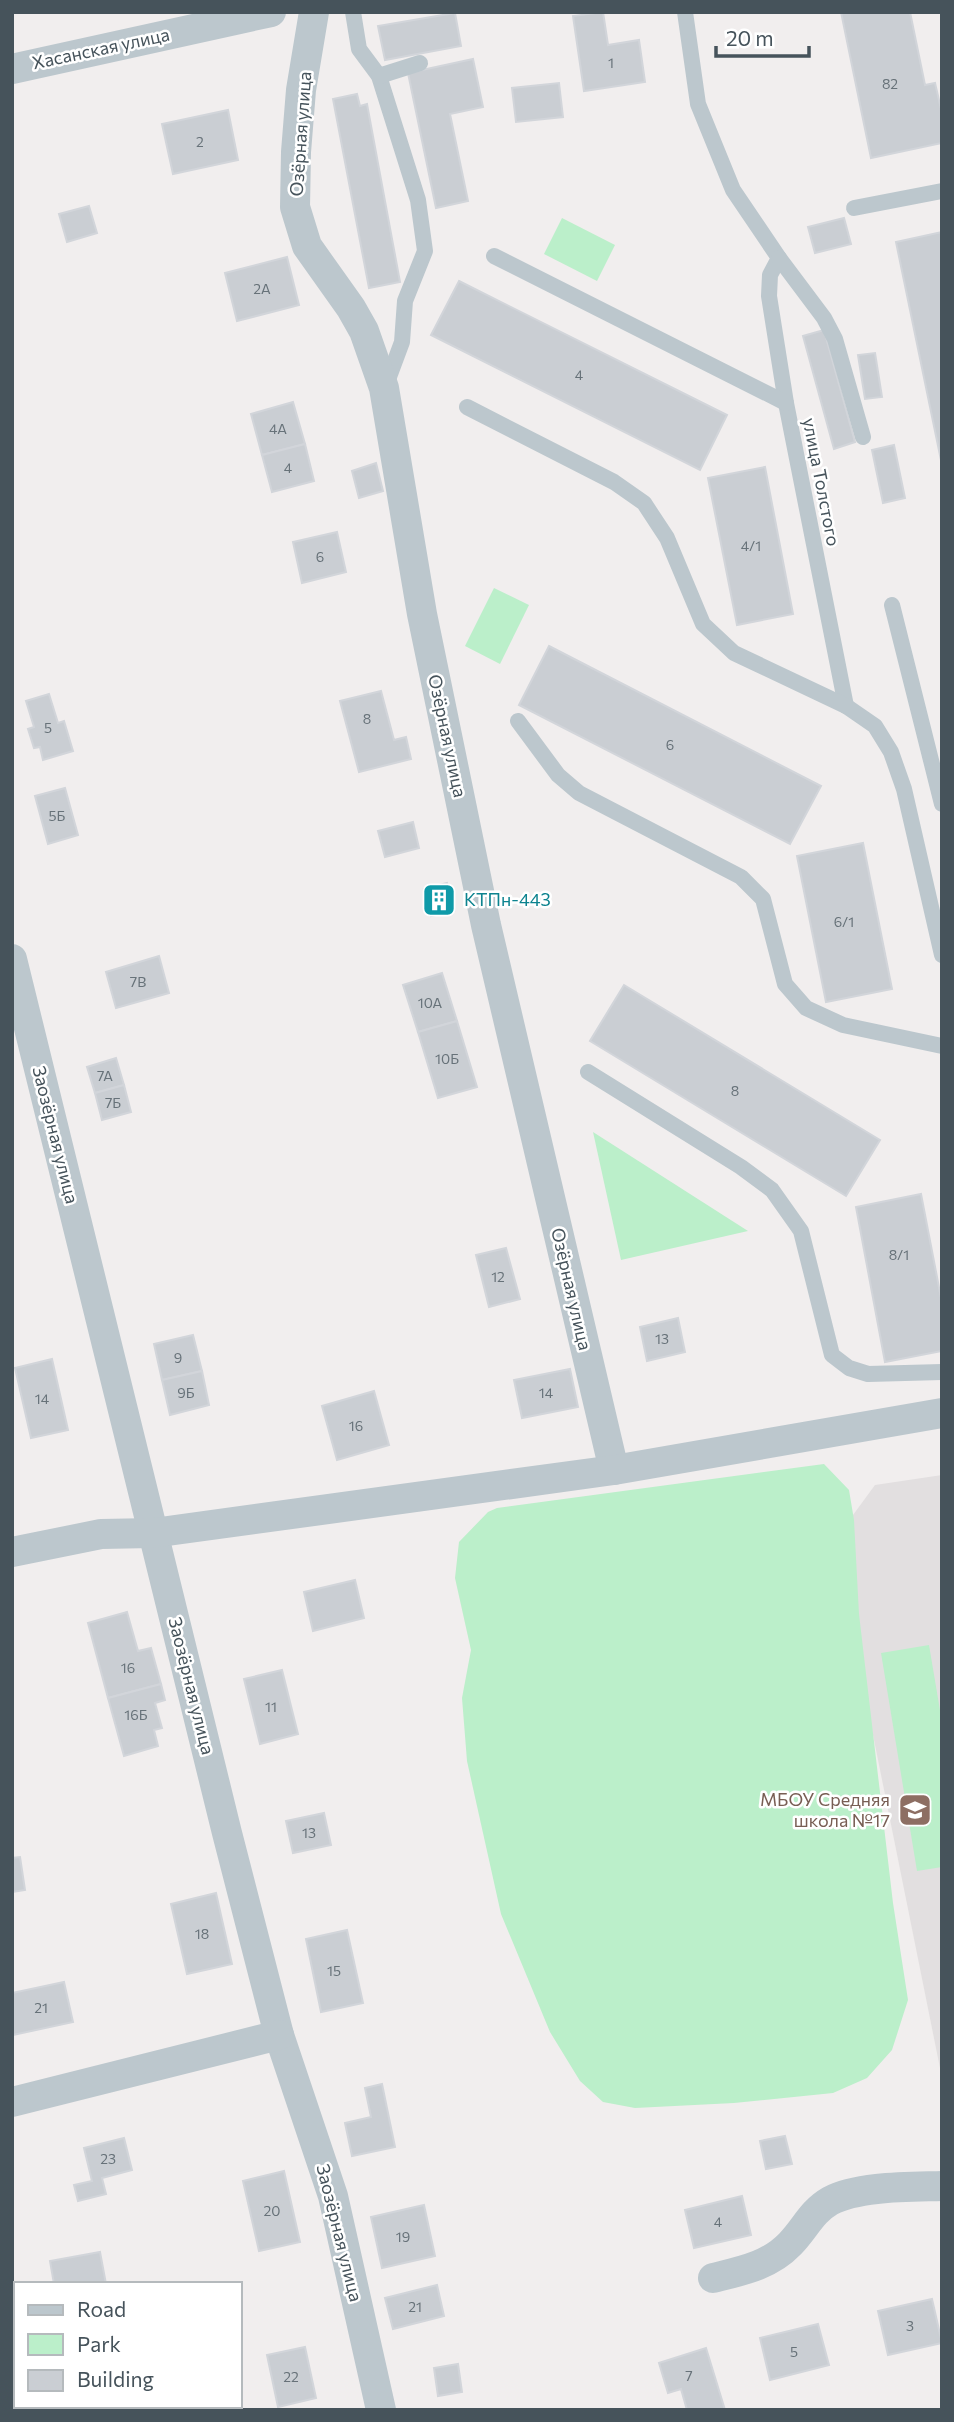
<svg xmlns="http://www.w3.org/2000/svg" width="954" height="2422" font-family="Commissioner,sans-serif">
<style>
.education{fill:#e2dfe0}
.green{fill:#bbefca}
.building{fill:#caced3;stroke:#d2d5da;stroke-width:2}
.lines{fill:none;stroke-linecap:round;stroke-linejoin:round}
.lane{stroke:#bcc7cd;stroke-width:16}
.street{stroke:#bcc7cd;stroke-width:30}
.labels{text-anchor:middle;stroke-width:5;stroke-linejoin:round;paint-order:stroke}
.number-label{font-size:14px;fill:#677279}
.street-label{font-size:18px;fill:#46535b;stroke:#fff}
.culture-label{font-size:18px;fill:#0d838f;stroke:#fff;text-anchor:start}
.education-label{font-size:18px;fill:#785e54;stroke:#fff;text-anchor:end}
</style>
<rect width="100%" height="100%" fill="#f1eeee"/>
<polygon class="education" points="942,1475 942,2078 834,1541 875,1485"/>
<g class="green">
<polygon points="562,218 615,245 597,281 544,254"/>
<polygon points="494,588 529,605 500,664 465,646"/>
<polygon points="593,1132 748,1231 621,1260"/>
<polygon points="824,1464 849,1490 854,1520 859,1614 893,1903 908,2000 892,2050 867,2078 833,2093 734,2103 635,2108 603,2102 580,2081 550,2032 501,1914 467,1761 462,1698 471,1650 455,1578 459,1542 488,1512 497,1508"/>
<polygon points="929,1645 942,1722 942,1867 917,1871 881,1653"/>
</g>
<g class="building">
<polygon points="603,12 608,45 639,40 645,82 584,91 573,16"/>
<polygon points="841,12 910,12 925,85 935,83 942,113 942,143 871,158"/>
<polygon points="455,13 461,46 385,60 378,26"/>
<polygon points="473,59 483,107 450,114 468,201 436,208 408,73"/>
<polygon points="559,83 563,117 516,122 512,88"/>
<polygon points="357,94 360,106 367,104 400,282 369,288 333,99"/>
<polygon points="228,110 238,160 173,174 162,124"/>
<polygon points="89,206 97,233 67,242 59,214"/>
<polygon points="844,218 851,244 815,253 808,227"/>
<polygon points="942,232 942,465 896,242"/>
<polygon points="287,257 299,305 237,321 225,273"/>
<polygon points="459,281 727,415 700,470 431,335"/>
<polygon points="824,330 855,442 834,449 803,336"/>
<polygon points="875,353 882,397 865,399 858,355"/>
<polygon points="293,402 305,444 262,455 251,414"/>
<polygon points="305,444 314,481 272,492 262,455"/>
<polygon points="894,445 905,498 883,503 872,450"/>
<polygon points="376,463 383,491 359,498 352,471"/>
<polygon points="765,467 793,614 737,625 708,478"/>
<polygon points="337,532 346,572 302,583 293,542"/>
<polygon points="549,646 821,786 790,844 519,705"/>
<polygon points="381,691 394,740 406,737 411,759 359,772 340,701"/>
<polygon points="49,694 58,723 64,721 73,751 43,760 40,747 34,748 28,729 34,727 26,701"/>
<polygon points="65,788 78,835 48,844 35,796"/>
<polygon points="413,822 419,848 385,857 378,831"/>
<polygon points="863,843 892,989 826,1002 797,856"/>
<polygon points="447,883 454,911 431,916 424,889"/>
<polygon points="159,956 169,993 116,1008 106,972"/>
<polygon points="442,973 457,1021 418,1032 403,985"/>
<polygon points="624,985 880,1140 846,1196 590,1041"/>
<polygon points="457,1021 477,1087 438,1098 418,1032"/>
<polygon points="116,1058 124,1085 95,1093 87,1067"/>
<polygon points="124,1085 131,1112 102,1120 95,1093"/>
<polygon points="921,1194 942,1303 942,1351 885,1362 856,1207"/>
<polygon points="506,1248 520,1299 489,1307 476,1255"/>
<polygon points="678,1318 685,1352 647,1361 640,1327"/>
<polygon points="193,1335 202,1371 162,1380 154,1344"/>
<polygon points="52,1359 68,1430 31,1438 15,1368"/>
<polygon points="570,1369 578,1407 522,1418 514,1380"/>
<polygon points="202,1371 209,1405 170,1415 162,1380"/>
<polygon points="374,1391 389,1445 337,1460 322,1406"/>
<polygon points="355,1580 364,1618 313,1631 304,1592"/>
<polygon points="127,1612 138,1651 151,1648 161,1684 108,1698 88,1623"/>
<polygon points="282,1670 298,1734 260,1744 244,1679"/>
<polygon points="161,1684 165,1700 155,1703 162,1728 154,1730 158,1746 124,1756 108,1698"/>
<polygon points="324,1813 331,1845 293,1853 286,1821"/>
<polygon points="20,1857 25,1890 12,1892 12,1858"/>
<polygon points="216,1893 232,1964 187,1974 171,1904"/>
<polygon points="347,1930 363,2003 321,2012 306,1939"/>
<polygon points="64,1982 73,2022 13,2035 12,1993"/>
<polygon points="382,2084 395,2147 352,2156 345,2123 371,2117 365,2088"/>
<polygon points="785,2136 792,2164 766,2169 760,2141"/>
<polygon points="124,2138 132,2170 102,2178 106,2194 78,2201 74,2185 92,2181 84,2148"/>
<polygon points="284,2171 300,2242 259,2251 243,2181"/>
<polygon points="742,2196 751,2235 694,2248 685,2210"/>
<polygon points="424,2205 435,2256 382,2268 371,2217"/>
<polygon points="100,2252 106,2284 54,2284 50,2261"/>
<polygon points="437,2285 444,2316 393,2329 385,2298"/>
<polygon points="932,2299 942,2343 888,2355 878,2311"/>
<polygon points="818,2324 829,2365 770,2380 760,2338"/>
<polygon points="305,2347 316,2398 278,2407 267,2355"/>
<polygon points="706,2348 725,2410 687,2410 681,2389 668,2393 659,2363"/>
<polygon points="458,2364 462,2392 438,2396 434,2368"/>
</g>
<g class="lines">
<g class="lane">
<polyline points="353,12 359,49 379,76 418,200 425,251 405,301 402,342 386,385"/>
<polyline points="685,12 698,104 733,190 779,258 770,275 769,296 786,403 846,706"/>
<polyline points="379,76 420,63"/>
<polyline points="854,208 942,191"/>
<polyline points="494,256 786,403"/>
<polyline points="779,258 824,318 835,339 863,437"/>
<polyline points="467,407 614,482 644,503 667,538 703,624 734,653 846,706 875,726 891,752 904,789 942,955"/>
<polyline points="892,605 942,804"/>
<polyline points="518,721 558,775 579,793 741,877 763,899 785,984 806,1008 843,1025 942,1046"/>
<polyline points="588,1072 741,1167 772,1190 801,1231 832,1355 849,1368 868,1374 942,1372"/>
</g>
<g class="street">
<polyline points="314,12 301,90 296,152 295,207 307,246 351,308 364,331 384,388 422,614 486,925 614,1470"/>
<polyline points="12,69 271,12"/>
<polyline points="12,959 227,1833 279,2035 333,2196 381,2410"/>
<polyline points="12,1552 101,1534 153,1533 614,1470 942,1413"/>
<polyline points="12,2102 279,2035"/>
<path d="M713,2278c28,-7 56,-12 77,-34 15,-15 21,-32 40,-43 28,-15 80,-14 112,-15"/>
</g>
</g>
<defs>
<symbol id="building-square" viewBox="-11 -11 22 22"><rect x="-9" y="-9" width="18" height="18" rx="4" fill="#0f9aa8" stroke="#fff"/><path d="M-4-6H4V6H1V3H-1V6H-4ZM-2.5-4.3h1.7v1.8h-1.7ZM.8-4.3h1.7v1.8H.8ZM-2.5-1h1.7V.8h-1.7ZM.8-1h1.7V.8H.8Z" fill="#fff"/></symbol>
<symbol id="school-square" viewBox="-11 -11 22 22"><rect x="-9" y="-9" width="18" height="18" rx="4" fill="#8d6e63" stroke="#fff"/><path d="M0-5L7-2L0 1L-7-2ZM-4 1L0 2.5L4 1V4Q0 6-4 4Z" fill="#fff"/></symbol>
</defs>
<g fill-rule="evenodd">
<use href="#building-square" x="420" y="881" width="38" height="38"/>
<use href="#school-square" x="896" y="1791" width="38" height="38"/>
</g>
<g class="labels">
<g class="number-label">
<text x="611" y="68">1</text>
<text x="890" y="89">82</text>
<text x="200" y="147">2</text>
<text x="262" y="294">2А</text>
<text x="579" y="380">4</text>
<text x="278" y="434">4А</text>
<text x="288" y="473">4</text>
<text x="751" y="551">4/1</text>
<text x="320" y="562">6</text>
<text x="367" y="724">8</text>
<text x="48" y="733">5</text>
<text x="670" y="750">6</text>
<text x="57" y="821">5Б</text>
<text x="844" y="927">6/1</text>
<text x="138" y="987">7В</text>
<text x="430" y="1008">10А</text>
<text x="447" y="1064">10Б</text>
<text x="105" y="1081">7А</text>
<text x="735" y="1096">8</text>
<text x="113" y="1108">7Б</text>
<text x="899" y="1260">8/1</text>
<text x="498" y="1282">12</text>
<text x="662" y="1344">13</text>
<text x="178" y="1363">9</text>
<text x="186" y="1398">9Б</text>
<text x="546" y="1398">14</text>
<text x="42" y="1404">14</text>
<text x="356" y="1431">16</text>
<text x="128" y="1673">16</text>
<text x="271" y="1712">11</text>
<text x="136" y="1720">16Б</text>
<text x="309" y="1838">13</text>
<text x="202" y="1939">18</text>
<text x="334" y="1976">15</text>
<text x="41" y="2013">21</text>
<text x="108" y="2164">23</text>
<text x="272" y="2216">20</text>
<text x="718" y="2227">4</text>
<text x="403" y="2242">19</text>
<text x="415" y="2312">21</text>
<text x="910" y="2331">3</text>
<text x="794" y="2357">5</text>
<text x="689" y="2381">7</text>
<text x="291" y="2382">22</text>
</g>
<g class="street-label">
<text transform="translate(101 49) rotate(-12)" y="6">Хасанская улица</text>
<text transform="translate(301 134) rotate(-86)" y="6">Озёрная улица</text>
<text transform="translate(821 482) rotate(79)" y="6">улица Толстого</text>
<text transform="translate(447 736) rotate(78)" y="6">Озёрная улица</text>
<text transform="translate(55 1135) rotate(76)" y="6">Заозёрная улица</text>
<text transform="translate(571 1289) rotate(77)" y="6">Озёрная улица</text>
<text transform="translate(191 1686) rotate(76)" y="6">Заозёрная улица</text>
<text transform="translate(339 2233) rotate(76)" y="6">Заозёрная улица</text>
</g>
<g class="culture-label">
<text x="464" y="906">КТПн-443</text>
</g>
<g class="education-label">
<text x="890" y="1806">МБОУ Средняя<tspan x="890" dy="21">школа №17</tspan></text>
</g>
</g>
<rect width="954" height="2422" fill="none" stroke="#46535b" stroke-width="28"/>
<rect x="14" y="2282" width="228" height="126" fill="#ffffff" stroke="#b5babd" stroke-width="2"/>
<rect x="28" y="2305" width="35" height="10" fill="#bcc7cd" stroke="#b5babd" stroke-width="2"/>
<text x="77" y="2317" font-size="21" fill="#46535b">Road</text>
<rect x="28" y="2334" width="35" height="21" fill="#bbefca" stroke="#b5babd" stroke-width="2"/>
<text x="77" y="2352" font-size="21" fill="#46535b">Park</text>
<rect x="28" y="2370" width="35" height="21" fill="#caced3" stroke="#b5babd" stroke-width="2"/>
<text x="77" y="2387" font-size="21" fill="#46535b">Building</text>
<path d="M716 46v10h93v-10" fill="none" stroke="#46535b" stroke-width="3.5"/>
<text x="726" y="46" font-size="21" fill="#46535b" stroke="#ffffff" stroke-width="5" paint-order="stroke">20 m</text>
</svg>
